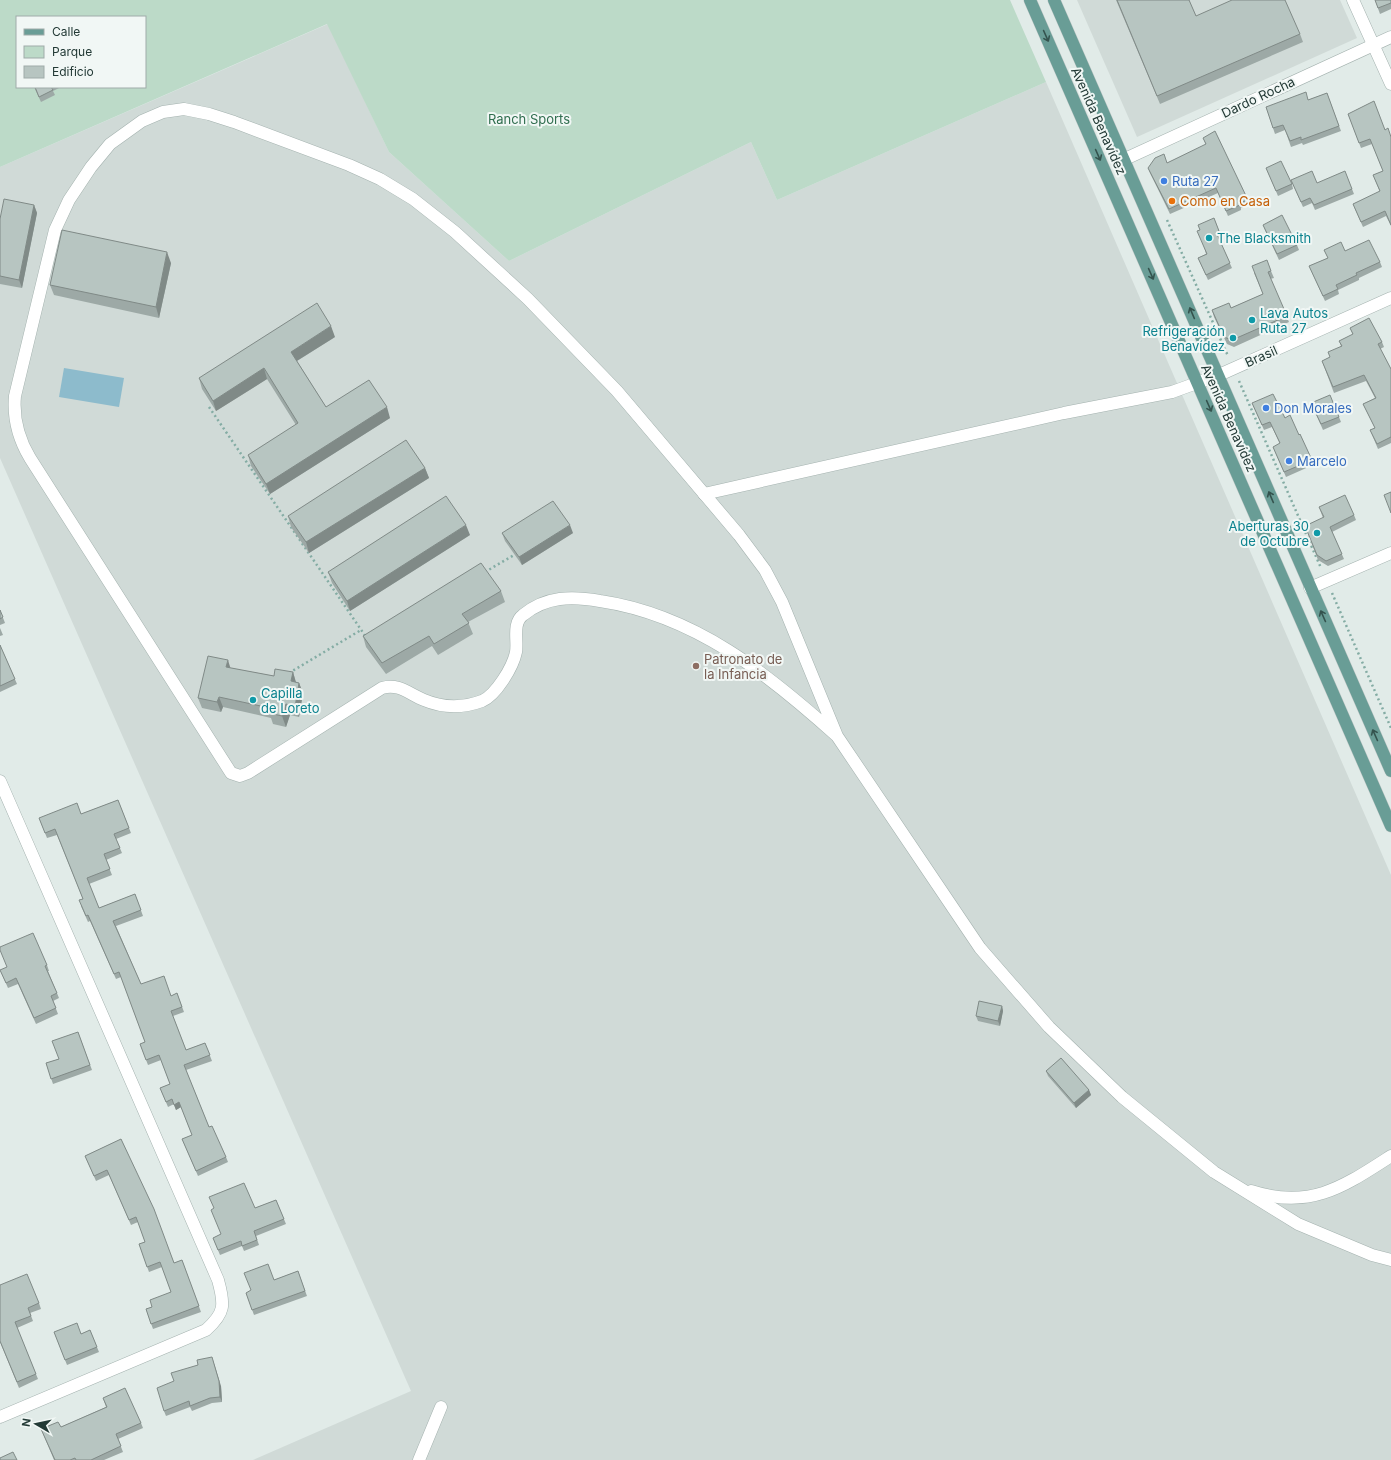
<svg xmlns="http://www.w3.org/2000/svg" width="1391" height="1460" font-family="Inter,sans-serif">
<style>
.built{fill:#d0dad7}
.green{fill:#bcdac8;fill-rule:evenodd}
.water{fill:#8dbbcc}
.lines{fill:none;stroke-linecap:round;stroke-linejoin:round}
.minor-casing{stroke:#a4b2af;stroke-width:13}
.major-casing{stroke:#c1c8c7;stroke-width:13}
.path{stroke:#84aca4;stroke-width:2.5;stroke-dasharray:2 3;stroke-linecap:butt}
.minor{stroke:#fff;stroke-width:12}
.major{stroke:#699d96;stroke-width:12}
.wall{fill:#9da9a6}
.shaded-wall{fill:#808a87}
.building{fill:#b7c5c1;stroke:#808a87}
.oneway{stroke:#34534e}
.shop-dot{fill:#3f7fe0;stroke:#f1f7f5;stroke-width:1.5}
.food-dot{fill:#e8710a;stroke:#f1f7f5;stroke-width:1.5}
.culture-dot{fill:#0f9aa8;stroke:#f1f7f5;stroke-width:1.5}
.education-dot{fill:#8d6e63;stroke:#f1f7f5;stroke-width:1.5}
.labels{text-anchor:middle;stroke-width:4;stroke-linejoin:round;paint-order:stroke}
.street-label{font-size:13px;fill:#233a36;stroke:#f1f7f5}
.park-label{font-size:13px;fill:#306e4f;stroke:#f1f7f5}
.shop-label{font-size:13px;fill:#366cbe;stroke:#f1f7f5;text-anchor:start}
.food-label{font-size:13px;fill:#c56008;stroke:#f1f7f5;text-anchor:start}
.culture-label{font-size:13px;fill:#0d838f;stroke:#f1f7f5;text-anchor:start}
.education-label{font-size:13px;fill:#785e54;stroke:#f1f7f5;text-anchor:start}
</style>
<rect width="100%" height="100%" fill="#e1ebe8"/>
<g class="built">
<polygon points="1077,0 1340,0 1357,38 1137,137"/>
<polygon points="328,24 389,152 509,261 751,142 777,200 1046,82 1391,875 1391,1460 253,1460 411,1391 0,458 0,167"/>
</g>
<path class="green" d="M0,0h1010l36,82 -269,118 -26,-58 -242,119 -120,-109 -62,-128 -327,143zM17,17h128v70h-128z"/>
<polygon class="water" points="64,368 124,378 119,407 59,397"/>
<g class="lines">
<defs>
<g id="minor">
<polyline points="1353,0 1391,84"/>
<polyline points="1125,159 1391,37"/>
<polyline points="704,494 1064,413 1172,392 1219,375 1391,298"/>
<polyline points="1310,588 1391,553"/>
<path d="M837,736c-69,-62 -142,-121 -237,-135 -28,-5 -54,-5 -77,14 -11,8 -5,26 -7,37 -3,15 -20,43 -34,49 -19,7 -39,7 -58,-1 -15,-6 -25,-17 -42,-12l-134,85 -8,3 -9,-3 -201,-315c-12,-20 -17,-40 -15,-62l40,-166 14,-30 22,-33 19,-23 32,-23 21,-9 21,-3 25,5 25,8 115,43 31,14 33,20 42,33 73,67 89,92 122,144 26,35 17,32 55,134 143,212 69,79 73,70 92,75 84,52 74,31 19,5"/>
<path d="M0,781l218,499c7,25 7,33 -12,50l-206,87"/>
<path d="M1251,1191c59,19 92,-4 140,-35"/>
<polyline points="419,1460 441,1407"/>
</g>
<g id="major">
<polyline points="1030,0 1391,826"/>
<polyline points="1054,0 1391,771"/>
</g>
</defs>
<use href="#minor" class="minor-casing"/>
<use href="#major" class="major-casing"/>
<g class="path">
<polyline points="1167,220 1228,356"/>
<polyline points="1239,381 1321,568"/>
<polyline points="209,407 366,637"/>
<polyline points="485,572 514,555"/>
<polyline points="1332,593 1391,728"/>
<polyline points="289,673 361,630"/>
</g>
<use href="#minor" class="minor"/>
<use href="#major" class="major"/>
</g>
<g class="wall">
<polygon points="1116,0 1189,0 1196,16 1300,34 1303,42 1160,104"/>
<polygon points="1375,0 1391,0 1391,9 1380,14"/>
<polygon points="34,87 61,87 53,91 55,95 41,102"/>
<polygon points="1327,93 1341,131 1303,145 1302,143 1291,147 1285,130 1275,134 1266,107 1308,100"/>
<polygon points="1348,114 1385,130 1391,137 1391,226 1386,216 1363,227 1355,209 1353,204 1380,192 1373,175 1383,171 1372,144 1361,148"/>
<polygon points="1203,138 1248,200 1250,205 1241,208 1241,210 1228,216 1218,193 1170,214 1150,173 1148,168 1167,163 1206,145"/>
<polygon points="1266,168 1292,184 1293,189 1278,196"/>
<polygon points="1291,180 1317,183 1352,189 1354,194 1315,210 1312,203 1303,207"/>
<polygon points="34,205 37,213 22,288 0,284 0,219"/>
<polygon points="1214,218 1221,236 1218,237 1232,268 1208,280 1198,258 1206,254 1200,230"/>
<polygon points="1263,225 1297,245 1299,250 1279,260 1265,230"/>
<polygon points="1324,250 1345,251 1380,262 1382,267 1359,278 1359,280 1338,290 1339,294 1325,301 1309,266 1328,258"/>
<polygon points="171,263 159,318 54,295 50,285"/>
<polygon points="1271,271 1274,278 1270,279 1289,322 1234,347 1227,344 1214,317 1212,310 1231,308 1263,294 1254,273"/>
<polygon points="1350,328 1382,342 1384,347 1380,349 1391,369 1391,443 1378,449 1370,430 1375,428 1363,404 1375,398 1366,381 1334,393 1322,361 1330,357 1341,346 1339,341 1353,335"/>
<polygon points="335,337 297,361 326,407 390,418 270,494 251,466 248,455 296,425 267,379 216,411 202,389 199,378"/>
<polygon points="1252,403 1285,418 1299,435 1312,460 1313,465 1286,477 1273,447 1280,444 1272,427 1264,430"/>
<polygon points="1311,403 1339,417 1341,422 1323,430"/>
<polygon points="425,468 429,478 309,553 291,527 288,516"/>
<polygon points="1319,507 1354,515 1356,520 1332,532 1344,559 1328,566 1318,560 1305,526 1323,518"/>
<polygon points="502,533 573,533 522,565 505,541"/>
<polygon points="470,535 350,611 332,583 328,572"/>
<polygon points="501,591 505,602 468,622 473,634 438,655 432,646 386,674 366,647 363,636"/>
<polygon points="0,610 5,623 0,625"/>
<polygon points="0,628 3,635 0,636"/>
<polygon points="0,645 17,684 0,692"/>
<polygon points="231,668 274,676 293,672 296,682 299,683 303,693 299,717 290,715 286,727 273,724 271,718 223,707 221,712 202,708 198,698"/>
<polygon points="118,800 131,833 116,839 122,853 106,860 112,875 89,884 99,908 135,894 143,916 116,926 141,984 171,996 177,993 184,1012 173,1016 186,1050 205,1043 212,1061 186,1070 209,1127 226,1157 228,1162 198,1176 182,1139 192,1135 181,1107 176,1110 174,1104 168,1107 160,1088 170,1084 161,1060 148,1065 140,1044 145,1042 121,977 116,979 90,921 88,922 81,906 83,899 57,835 47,838 39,818 81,814"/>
<polygon points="47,965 49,971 48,971 59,998 53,1001 58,1014 36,1024 18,984 8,988 0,970"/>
<polygon points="1002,1006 1003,1011 1000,1026 978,1021 976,1016"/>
<polygon points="78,1032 92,1070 53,1084 46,1063 59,1059"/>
<polygon points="1046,1071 1089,1090 1091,1095 1076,1108 1048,1076"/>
<polygon points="121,1139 174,1263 182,1260 201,1312 153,1329 146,1309 152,1307 171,1292 162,1267 149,1272 139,1244 145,1242 138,1222 131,1225 109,1175 96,1181 85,1156"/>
<polygon points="276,1200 286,1224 256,1236 259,1245 244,1251 242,1246 220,1255 213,1238 221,1234 255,1208"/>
<polygon points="298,1271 307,1296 254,1315 246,1293 274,1280"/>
<polygon points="0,1285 39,1303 41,1309 30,1313 33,1321 17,1328 38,1379 19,1388 0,1342"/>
<polygon points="90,1330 99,1352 67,1365 54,1332 81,1334"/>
<polygon points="221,1386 222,1402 212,1403 192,1411 190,1407 166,1416 164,1411"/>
<polygon points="103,1398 141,1423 143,1428 118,1439 123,1452 104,1460 54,1460 41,1429 61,1427 106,1407"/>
</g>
<g class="shaded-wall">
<polygon points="34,205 37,213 22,288 19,280"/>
<polygon points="167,252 171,263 159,318 156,307"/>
<polygon points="331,326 335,337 295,362 291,352"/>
<polygon points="264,368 267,379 216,411 213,401"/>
<polygon points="387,407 390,418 270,494 266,484"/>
<polygon points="425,468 429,478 309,553 306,542"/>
<polygon points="466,525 470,535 350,611 347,601"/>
<polygon points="570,525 573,533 522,565 519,557"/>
<polygon points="228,660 231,670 226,667"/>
<polygon points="293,672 296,683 291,681"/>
<polygon points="299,683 303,693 299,717 295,707"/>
<polygon points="219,697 223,707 221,712 217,702"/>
<polygon points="286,704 290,715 286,727 282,716"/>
<polygon points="1002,1006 1003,1011 1000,1026 998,1021"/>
<polygon points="1089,1090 1091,1095 1076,1108 1074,1103"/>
<polygon points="179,1102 181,1107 176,1110 174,1105"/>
<polygon points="212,1357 221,1386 222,1402 220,1397"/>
</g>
<g class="building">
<polygon points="1117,0 1189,0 1196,16 1232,0 1285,0 1300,34 1157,96"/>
<polygon points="1375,0 1391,0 1391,3 1378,8"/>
<polygon points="35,87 51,87 53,90 39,97"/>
<polygon points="1306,92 1308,100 1327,93 1339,126 1301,140 1301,137 1290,141 1283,125 1273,128 1266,107"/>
<polygon points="1374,101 1385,130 1388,128 1391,137 1391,225 1385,211 1361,222 1353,204 1380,191 1373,175 1383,171 1370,139 1359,143 1348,114"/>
<polygon points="1215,131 1248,200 1239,203 1240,205 1226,211 1216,188 1169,209 1148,168 1155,158 1164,154 1167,163 1206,144 1203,138"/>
<polygon points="1281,161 1292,184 1276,191 1266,168"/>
<polygon points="1312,171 1317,183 1345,171 1352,189 1314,205 1310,198 1301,202 1291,180"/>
<polygon points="4,199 34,205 19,280 0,276 0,219"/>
<polygon points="1282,215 1297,245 1277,254 1263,225"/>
<polygon points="1214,218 1219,231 1216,232 1230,263 1206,275 1198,258 1207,254 1197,231 1200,230 1198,225"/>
<polygon points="62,230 167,252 156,307 50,285"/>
<polygon points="1369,240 1380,262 1356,273 1357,275 1336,285 1338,289 1323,296 1309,266 1328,258 1324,250 1341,242 1345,251"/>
<polygon points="1267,260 1271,271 1268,272 1287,316 1232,340 1224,337 1212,310 1229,303 1231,308 1263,294 1252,266"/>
<polygon points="317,303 331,326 291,352 326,407 369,380 387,407 266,484 248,455 298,423 264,368 213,401 199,378"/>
<polygon points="1369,318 1382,342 1378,344 1391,369 1391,437 1377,444 1370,430 1375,428 1363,404 1376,398 1364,375 1333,387 1322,361 1330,357 1328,352 1342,346 1339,341 1353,334 1350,328"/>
<polygon points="1273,394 1285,418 1290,415 1299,435 1300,434 1312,460 1284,472 1273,447 1280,443 1270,422 1262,425 1252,403"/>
<polygon points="1330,395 1339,417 1321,424 1311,403"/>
<polygon points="406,440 425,468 306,542 288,516"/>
<polygon points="1391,492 1391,513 1384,495"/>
<polygon points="1345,495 1354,515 1330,527 1342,554 1326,561 1317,555 1305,526 1324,517 1319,507"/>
<polygon points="446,496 466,525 347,601 328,572"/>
<polygon points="553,501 570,525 519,557 502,533"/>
<polygon points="481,563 501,591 462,614 469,623 434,644 429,636 382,663 363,636"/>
<polygon points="0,610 3,617 0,619"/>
<polygon points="0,645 15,679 0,686"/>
<polygon points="208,656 228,660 226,667 274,676 275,669 293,672 291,681 299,683 295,707 286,704 282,716 269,713 270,708 219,697 217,702 198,698"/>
<polygon points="118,800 129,828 114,834 120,848 104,854 110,869 87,878 99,908 135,894 141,910 113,921 141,984 164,976 171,996 177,993 182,1007 171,1011 186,1050 205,1043 210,1055 184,1065 209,1127 212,1126 226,1157 196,1171 182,1139 192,1135 179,1102 174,1105 172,1099 166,1102 160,1088 170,1084 159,1055 146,1060 140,1044 145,1042 119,972 114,974 88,915 86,916 79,900 83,899 55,829 45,833 39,818 77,803 81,814"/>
<polygon points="33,933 47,965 45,966 57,993 51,996 56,1008 34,1018 16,978 6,983 0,970 7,967 0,950 0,947"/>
<polygon points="979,1001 1002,1006 998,1021 976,1016"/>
<polygon points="78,1032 90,1065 51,1079 46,1063 59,1059 52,1041"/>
<polygon points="1061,1058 1089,1090 1074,1103 1046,1071"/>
<polygon points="121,1139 154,1209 174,1263 182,1260 199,1306 151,1324 146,1309 152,1307 150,1300 171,1292 160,1262 147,1267 139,1244 145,1242 136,1217 129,1220 107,1170 94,1176 85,1156"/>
<polygon points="244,1183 255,1208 276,1200 284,1219 254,1231 257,1240 242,1246 241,1241 218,1250 213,1238 221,1234 211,1210 214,1208 209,1197"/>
<polygon points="268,1264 274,1280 298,1271 305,1291 252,1310 246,1293 251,1290 244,1273"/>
<polygon points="27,1274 39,1303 28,1308 31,1316 15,1322 36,1374 17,1382 0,1341 0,1285"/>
<polygon points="77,1323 81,1334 90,1330 97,1347 65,1360 54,1332"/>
<polygon points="212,1357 219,1381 220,1397 210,1398 190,1406 189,1401 164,1411 157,1388 174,1381 171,1373 198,1365 197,1360"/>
<polygon points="125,1388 141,1423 116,1434 121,1446 91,1460 76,1460 75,1458 70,1460 55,1460 41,1429 58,1422 61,1427 107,1407 103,1398"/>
<polygon points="13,1452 17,1460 0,1460 0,1458"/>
</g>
<defs><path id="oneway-shaft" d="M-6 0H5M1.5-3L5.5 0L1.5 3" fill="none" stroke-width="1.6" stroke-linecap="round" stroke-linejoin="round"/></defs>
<g class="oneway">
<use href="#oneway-shaft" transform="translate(1046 36) rotate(66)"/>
<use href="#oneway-shaft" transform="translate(1098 155) rotate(66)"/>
<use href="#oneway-shaft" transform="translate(1151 274) rotate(66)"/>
<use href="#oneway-shaft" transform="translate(1192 313) rotate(-113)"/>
<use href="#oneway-shaft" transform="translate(1209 406) rotate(66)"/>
<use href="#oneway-shaft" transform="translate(1271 497) rotate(-113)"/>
<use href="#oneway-shaft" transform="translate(1323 616) rotate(-114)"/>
<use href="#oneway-shaft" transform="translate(1375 735) rotate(-114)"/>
</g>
<g class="shop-dot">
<circle cx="1164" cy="181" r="4"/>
<circle cx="1266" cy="408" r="4"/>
<circle cx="1289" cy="461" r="4"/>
</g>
<circle class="food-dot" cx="1172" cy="201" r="4"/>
<g class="culture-dot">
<circle cx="1209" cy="238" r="4"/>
<circle cx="1252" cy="320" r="4"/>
<circle cx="1233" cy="338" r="4"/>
<circle cx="1317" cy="533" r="4"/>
<circle cx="253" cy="700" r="4"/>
</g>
<circle class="education-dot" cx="696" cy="666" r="4"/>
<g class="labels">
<g class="street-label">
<text transform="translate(1258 97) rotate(-25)" y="5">Dardo Rocha</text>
<text transform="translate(1099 121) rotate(66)" y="5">Avenida Benavídez</text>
<text transform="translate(1261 356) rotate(-24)" y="5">Brasil</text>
<text transform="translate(1229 418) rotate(66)" y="5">Avenida Benavídez</text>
</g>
<g class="park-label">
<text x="529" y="124">Ranch Sports</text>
</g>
<g class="shop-label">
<text x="1172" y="186">Ruta 27</text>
<text x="1274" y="413">Don Morales</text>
<text x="1297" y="466">Marcelo</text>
</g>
<g class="food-label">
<text x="1180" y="206">Como en Casa</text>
</g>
<g class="culture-label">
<text x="1217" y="243">The Blacksmith</text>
<text x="1260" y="318">Lava Autos<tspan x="1260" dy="15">Ruta 27</tspan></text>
<text x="1225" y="336" text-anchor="end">Refrigeración<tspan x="1225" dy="15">Benavídez</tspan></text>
<text x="1309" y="531" text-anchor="end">Aberturas 30<tspan x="1309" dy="15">de Octubre</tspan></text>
<text x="261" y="698">Capilla<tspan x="261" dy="15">de Loreto</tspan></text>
</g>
<g class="education-label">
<text x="704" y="664">Patronato de<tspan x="704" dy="15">la Infancia</tspan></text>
</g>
</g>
<rect x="16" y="16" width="130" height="72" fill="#f1f7f5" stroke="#9faba9"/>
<rect x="24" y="29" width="20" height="6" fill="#699d96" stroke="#9faba9"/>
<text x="52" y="36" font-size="12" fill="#233a36">Calle</text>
<rect x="24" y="46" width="20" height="12" fill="#bcdac8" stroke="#9faba9"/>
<text x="52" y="56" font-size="12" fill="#233a36">Parque</text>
<rect x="24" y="66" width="20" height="12" fill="#b7c5c1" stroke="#9faba9"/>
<text x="52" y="76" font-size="12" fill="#233a36">Edificio</text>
<g transform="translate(36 1424) rotate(279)" stroke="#f1f7f5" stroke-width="3" paint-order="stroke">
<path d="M0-3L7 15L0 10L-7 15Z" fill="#233a36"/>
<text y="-6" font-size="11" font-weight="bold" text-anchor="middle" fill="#233a36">N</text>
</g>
</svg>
